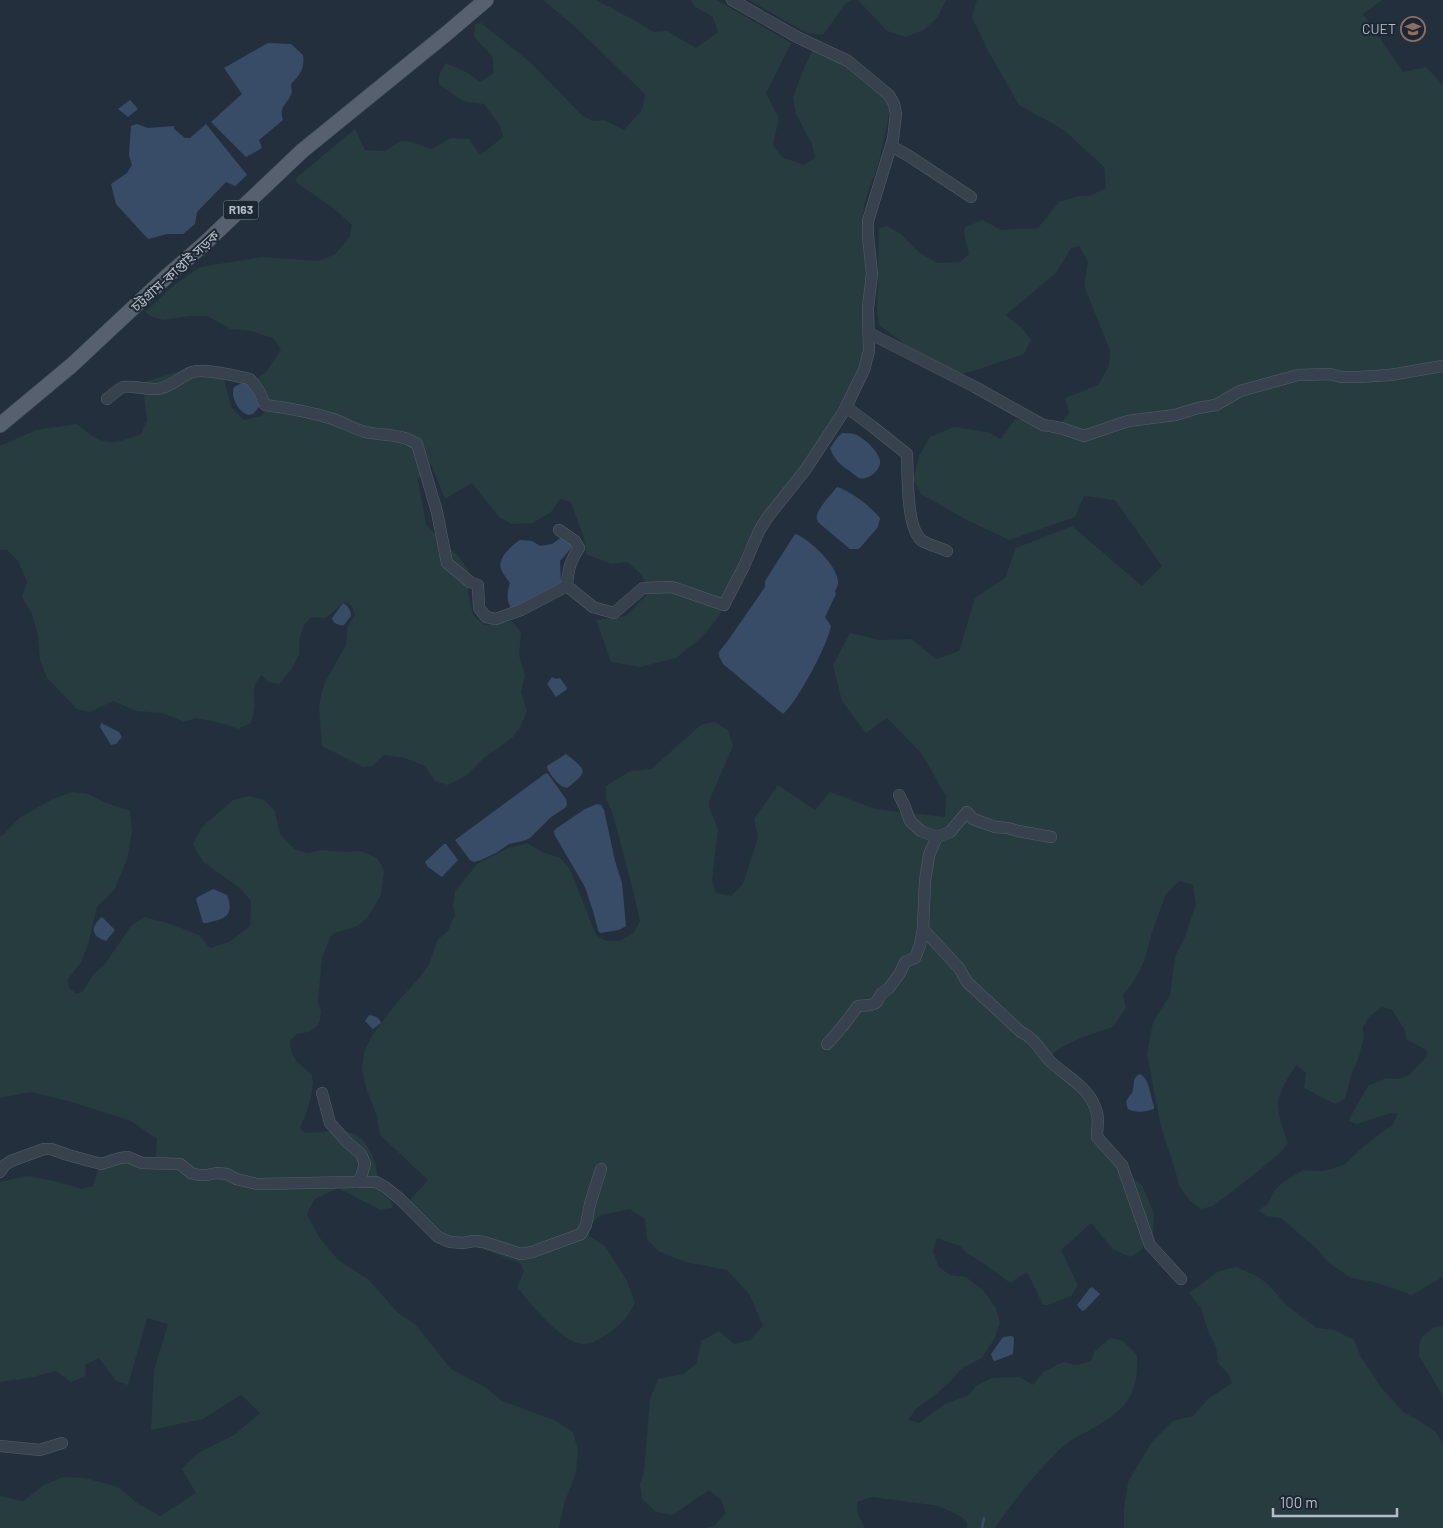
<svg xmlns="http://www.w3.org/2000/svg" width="1443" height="1528" font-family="Barlow,'Noto Sans Bengali',sans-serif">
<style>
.green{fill:#263c3f}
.water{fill:#394c67}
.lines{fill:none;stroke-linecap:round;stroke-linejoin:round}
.stream{stroke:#394c67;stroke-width:2.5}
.minor-casing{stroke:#565f6c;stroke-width:12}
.major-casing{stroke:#414a57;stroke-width:16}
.minor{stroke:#38414e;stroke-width:11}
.major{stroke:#56606e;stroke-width:15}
.labels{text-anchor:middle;stroke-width:4;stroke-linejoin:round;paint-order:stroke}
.shield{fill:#1d2633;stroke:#878f9c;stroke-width:1}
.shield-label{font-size:12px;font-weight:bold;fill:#b4bcc9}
.poi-label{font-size:14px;fill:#b4bcc9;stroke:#1d2633;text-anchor:end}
.street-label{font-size:14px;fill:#b4bcc9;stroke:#1d2633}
</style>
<rect width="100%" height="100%" fill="#242f3e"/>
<g class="green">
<path d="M543,0h53l34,18 24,14 13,-1 29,17 22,-16 -5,-15 -19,-11 -3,-6h26l74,43 -25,50 13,25 -6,27 9,12 22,8 11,-7 -3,-14 -16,-30 -3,-16 8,-23 12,-26 31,14 39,33 7,14 -11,52 -15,42 -2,30 5,40 -3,80 -5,16 -19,41 -105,162 -11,23 -4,19 -18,22 -26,21 -36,9 -29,-5 -15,-42 30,-4 24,-25 -9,-17 -14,-12 -16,2 -25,-10 -2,-16 -13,-36 -11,-3 -9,13 -18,11 -21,1 -13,-7 -27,-34 -27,16 -14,-35 -13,15 8,46 34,33 9,13 -1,22 5,22 11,10 28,-4 9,11 -2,23 6,20 -4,17 6,19 -7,16 -7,10 -29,21 -17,17 -19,10 -13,-4 -10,-15 -20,-8 -21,-3 -11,11 -10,1 -41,-21 -3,-40 5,-22 22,-39 1,-17 8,-13 -3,-9 -8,-4 -18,16 -15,-1 -7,8 -5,15v14l-7,15 -13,15 -11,-2 -6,-7c-13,13 -6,19 -8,35 -1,4 -2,9 -3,13l-13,6 -17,-6 -25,-5 -12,4 -21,-9 -27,-2 -23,-10 -23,11 -13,-3 -30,-31 -7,-18 -2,-25 -6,-21 -10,-17 5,-15 -9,-21 -11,-11h-7v-104l36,-16 41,-6c25,22 34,22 64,10l6,-14 -3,-25 -4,-12 47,-14 34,-2 10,40 13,13 17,-4 4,-5 -9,-32 10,-7 15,-22 -7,-11 -22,-8 -21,-2 -24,-13h-18l-25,4 -12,-3 -7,-5 29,-27 26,-18 62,-10 57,4 16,-7 15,-17 2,-12 -19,-17 -36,-25 -2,-4 60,-50 10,21 20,1 16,-10 11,1 19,7 20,-11 18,1 11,16 23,-18 -3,-11 -16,-22 -22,-3 -23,-17v-9l7,-12 22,10 12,9 14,-9 -2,-17 -18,-19 1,-13 6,-1 49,39 53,54 10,5 11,-1 20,10 18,-20 3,-16 -72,-69z"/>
<polygon points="749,0 852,0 845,4 823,35 807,33"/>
<polygon points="858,0 946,0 937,18 923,30 906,37 887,31"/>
<path d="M977,0h405l-19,14 40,58 23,-5 17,18v1192l-31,18 -38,-13 -23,-4 -22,-15 -13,-15 -35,-30 -15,-2 -8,-6 9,-5 7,-14 8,-8 21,-13 11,1h10l20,-6 21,-20 27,-20 6,-11 -8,-1 -33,11 -9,-3 20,-35 18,-8 13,1 9,-3 19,-20 -1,-6 -20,-11 -1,-9 -13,-20 -10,-3 -13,10 -6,10 1,10 -6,23 -6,12 -7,27 -10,5 -31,-16 2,-15 -9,-8c-7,8 -19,28 -19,39 0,13 6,27 10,39l-8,10 -29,24 -38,29 -12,3 -12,-9 -10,-14 -4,-17 -14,-42 -14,-73 6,-32 17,-27 5,-38 10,-20 11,-33 -3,-19 -14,-4 -13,13 -14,38 -8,30 -12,22 -9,11 3,13 -13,19c-24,7 -51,17 -70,34l39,31 33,72 27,21 12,29 -1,21 -12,15 -11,7 -17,-8 -22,-26 -30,27 17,35 -7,11 -23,9h-5l-16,-33 -17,11 -25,-19 -17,-10 -8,-8 -23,-8 -4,13 5,15 12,9 16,2 17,13 13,18 4,15 -6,16 -12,19 -21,11 -9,11 -18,16 -18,13 -8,11 11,3 26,-19 24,-9 8,-10 15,-7 27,-1 14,8 10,-13 20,-10 14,3 14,-4 4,-10 15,-13 13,3 14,14c2,41 -12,56 -47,75 -11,6 -23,11 -32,21 -23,23 -44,49 -63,77h-28v-5l-5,-6 -23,-11 -67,-9 -15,5 1,12 7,14h-160l9,-2 12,-13 -5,-13 -12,-10 -36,25 -17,-3 -14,-13 -2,-15 4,-13 6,-72 8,-20 25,-5 14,-11 4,-22 18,-10 15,13 16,-4 13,-14 -13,-31 -23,-25 -42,-8 -27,-11 -11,-12 -2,-20 -15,-10 -29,6 -11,10 -1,11 16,10 22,35 8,22c-8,15 -13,21 -28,31 -8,5 -15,10 -24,10 -21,-1 -54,-42 -66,-57l7,-16 -4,-8 -46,-17 -36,-11 -31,-32 21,-23 -48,-45 -3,-19 -10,-25 -5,-21 2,-18 9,-18 26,-34 21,-23 9,-13 9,-25 10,-8 7,-16 -2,-9 2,-15 22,-27 31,-16 19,-5 15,9 18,6 9,9 27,68 10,6h13l14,-7 7,-13 -8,-34 -19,-72 -7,-17v-12l24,-15 21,-2 50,-44 13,-3 14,8 5,16 -23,53 -1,8 9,22 -6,52 4,12 15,3 12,-12 15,-47 -4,-18 24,-34 37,25 15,-18 45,17 70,8 1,-21 -24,-42 -35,-36 -21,15 -24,-32 -9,-36 17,-32 29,7 32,-1 25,20 23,-8 16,-53 30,-20 11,-30 56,-22 70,60 20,-20 -47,-66 -31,-4 -9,21 -66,23 -46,-22 -42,-24 -8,-15 6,-23 11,-19 24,-10 33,5 14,7 14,-20 11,1 24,14 19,-20 -4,-16 33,-13 11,-19 1,-16 -26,-64 4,-24 -9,-16 -8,2 -15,25 -50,42 16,13 9,12 -7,14 -47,16 -17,4 -53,-28 -28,-21 -2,-12 2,-85 8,-2 14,8 19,19 18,10 22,-1 9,-8 -5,-19 1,-8 18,-7 18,10 37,-2 21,-26 19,-6h12l16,-8 -2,-21 -40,-37 -45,-25 -31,-54 -16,-34z"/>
<path d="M72,792l16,2 18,9 24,8 2,21 -5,28 -13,30 -17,17 -9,38 -7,17 -13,17 1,9 8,6 6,-3 10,-16 12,-11 26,-38 13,-9 27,7 28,11 11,13 19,-6 21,-16 1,-25 -11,-13 -37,-26 -10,-18 9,-17 31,-27 17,-4 14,4 11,11 5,23 14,15 13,4 15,-3 23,2 16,-1 16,7 7,12 -3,25 -13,22 -10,9 -23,7 -4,3 -9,21 -4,44 3,11 -1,8 -3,6 -9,6 -11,2 -7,7c0,18 10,23 22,34 3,17 -5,37 -12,53l5,5c13,0 29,-4 43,-1 23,5 31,37 30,58l13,11 2,7 -13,2 -42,-22 -23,11 -8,15 12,23 19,23 30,19 30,34 17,11 36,45 34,18 17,14 52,19 19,12 5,19 -2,22 -12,31 -5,24h-559v-32l23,5 21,-16 19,-8 22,1 33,9 19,16 23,13 36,-23 -14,-24 16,-16 36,-18 26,-22 -19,-18 -38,24 -52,11 3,-60 14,-46 -21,-6 -19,67 -12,-4 -17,-23 -14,7 1,11 -15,6 -15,-11 -23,6 -33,5v-200l27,-6 28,5 26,8 12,-3 6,-18 28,-7 28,6 2,-28 -26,-18 -59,-19 -41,-10 -31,6v-263l2,1 17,-18 34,-19z"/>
<polygon points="1236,1267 1255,1275 1268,1284 1287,1306 1317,1328 1335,1330 1354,1340 1361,1357 1381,1387 1403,1412 1416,1419 1436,1432 1443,1444 1443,1528 1124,1528 1124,1509 1128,1482 1152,1442 1173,1421 1193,1416 1208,1399 1232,1383 1228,1374 1218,1363 1216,1347 1208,1331 1201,1308 1189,1293 1219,1271"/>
<polygon points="1443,1326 1443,1396 1419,1356 1419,1344 1422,1337 1434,1327"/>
</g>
<g class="water">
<path d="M268,43l23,1 12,11c2,13 -3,20 -12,29 0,0 1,8 1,8 -4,13 -14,13 -9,28l-24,20 3,8 -16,9 -35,-35 31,-28 -18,-26z"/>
<polygon points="130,100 138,109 128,117 118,109"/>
<polygon points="137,124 148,128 174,126 174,129 185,138 190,138 206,124 247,175 235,186 226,182 197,212 195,224 183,234 167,234 148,239 116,204 111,184 127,173 132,165 129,155 131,126"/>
<path d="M246,381l3,1 11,24 -7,8 -5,1c-10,-4 -18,-18 -14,-28z"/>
<path d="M842,433c3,0 8,0 12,1 9,3 24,16 26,27 1,9 -12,20 -21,17 -3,-2 -7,-5 -9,-7 -10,-6 -16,-12 -20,-23l7,-10z"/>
<path d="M838,487c15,6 32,19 42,31l-2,9 -19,22h-9l-31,-26c-2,-3 -3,-5 -2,-8 2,-8 14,-20 19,-27z"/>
<path d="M795,534c14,4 45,34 43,50 0,2 -2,5 -3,7l1,3 -11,23 6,9c-3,18 -34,77 -48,88l-60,-50 -4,-8v-4l10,-13 36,-52v-6z"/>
<path d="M562,537l11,9 -13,15 1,21 -1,3 -43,22 -6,1c-5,-9 -4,-15 -1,-25 -3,-4 -7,-9 -9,-14 -4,-11 11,-24 19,-29l12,1 8,5 12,-2z"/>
<path d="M343,603c5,2 8,8 8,13l-7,9c-4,1 -12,-2 -12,-7z"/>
<polygon points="552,677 556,679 560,678 567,688 566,690 556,697 547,684"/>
<polygon points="101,723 119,732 122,737 116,744 111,745 100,727"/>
<path d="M566,754c22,17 22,17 1,34 -9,-2 -16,-12 -20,-20v-2z"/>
<polygon points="546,773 548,774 566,799 567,804 566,807 550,818 530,838 523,841 509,844 496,853 481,860 474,862 470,860 455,840"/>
<polygon points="597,804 601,805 604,810 615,861 622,883 626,926 619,930 600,933 598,930 593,911 585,887 554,834 554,831 557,828 585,809"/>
<polygon points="444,844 446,844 458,860 442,877 428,867 425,862"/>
<path d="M213,889l14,6c8,22 -3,24 -21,28h-3l-7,-24 2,-2z"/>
<path d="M102,917l13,13 -9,11c-15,-5 -16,-14 -4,-24z"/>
<path d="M369,1015c6,1 10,2 12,8l-8,6 -8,-8z"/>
<path d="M1140,1074c10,5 10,22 14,32v3c-8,3 -19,4 -26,0 -5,-12 4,-11 5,-20 2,-8 -1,-11 7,-15z"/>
<polygon points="1092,1287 1100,1294 1085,1310 1082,1311 1077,1305 1090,1288"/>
<polygon points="1012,1336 1014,1338 1013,1354 995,1361 993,1360 991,1354 1003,1337"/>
</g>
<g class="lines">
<polyline class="stream" points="982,1528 984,1518"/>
<defs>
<g id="minor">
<polyline points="891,146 909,156 971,197"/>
<polyline points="869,333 975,387 1043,425 1061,428 1084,436 1128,421 1175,415 1198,408 1216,405 1240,391 1298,375 1330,374 1341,377 1359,377 1390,375 1443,366"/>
<path d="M107,399c5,-4 10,-9 16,-12 5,-2 26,3 35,2 13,-2 22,-12 34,-17 13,-4 44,4 58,7l9,12 6,14c23,3 46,7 68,14 11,4 21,10 32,13 18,4 36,1 52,12l20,68 10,51 23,19 8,3 1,23 7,9 10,2 25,-9 46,-24c1,-16 3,-25 12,-38l-4,-7 -16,-11"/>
<path d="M846,407l27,20 34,27c1,21 -1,71 14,86 5,4 20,8 26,11"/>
<polyline points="567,586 593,607 614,613 643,588 672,587 724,605 744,566 759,531 767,518 806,469 844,411 864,370 869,351 868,308 872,274 868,236 868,221 893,139 896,114 894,104 889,95 848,61 797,37 732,0"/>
<polyline points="899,795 905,807 910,821 921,831 937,837 950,832 967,812 973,819 995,827 1008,828 1018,831 1051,837"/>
<path d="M937,837l-8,18 -4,26 -2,48 36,39 8,14 54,50c14,6 19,19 30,30 17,16 40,26 46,51 2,7 0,17 0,24l25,28 28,80 31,34"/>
<polyline points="827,1044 842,1027 858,1006 871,1005 876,1003 881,994 889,988 900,973 905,962 915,958 920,945 923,929"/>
<polyline points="0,1172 5,1165 11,1161 44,1149 51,1149 68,1155 101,1164 120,1158 128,1157 142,1163 180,1164 191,1173 199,1175 207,1175 216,1173 227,1174 236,1179 257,1184 357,1182 361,1177 365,1164 361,1154 348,1143 330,1123 322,1093"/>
<polyline points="357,1182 376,1182 385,1187 400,1199 438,1237 450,1242 463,1243 474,1241 484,1242 521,1254 532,1252 581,1234 586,1225 590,1204 601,1169"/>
<polyline points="0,1446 40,1450 62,1443"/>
</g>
<polyline id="major" points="0,425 72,365 165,278 203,245 302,151 446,34 486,0"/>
</defs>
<use href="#minor" class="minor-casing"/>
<use href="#major" class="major-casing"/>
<use href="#minor" class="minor"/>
<use href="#major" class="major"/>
</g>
<defs>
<symbol id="university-ring" viewBox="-11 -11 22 22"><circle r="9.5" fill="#1d2633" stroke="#8d6e63" stroke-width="1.5"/><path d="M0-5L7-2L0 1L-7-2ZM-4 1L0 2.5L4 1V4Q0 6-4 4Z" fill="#8d6e63"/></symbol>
</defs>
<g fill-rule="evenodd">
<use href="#university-ring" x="1399" y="15" width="28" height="28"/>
</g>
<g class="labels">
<rect class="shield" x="223.5" y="200.5" width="35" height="19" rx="4"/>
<g class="shield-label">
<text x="241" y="214">R163</text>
</g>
<g class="poi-label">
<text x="1396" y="34">CUET</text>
</g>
<g class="street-label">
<text transform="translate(175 271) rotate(-42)" y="5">চট্টগ্রাম-কাপ্তাই সড়ক</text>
</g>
</g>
<path d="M1273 1508v8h124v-8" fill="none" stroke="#b4bcc9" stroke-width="2.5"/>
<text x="1280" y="1508" font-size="15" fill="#b4bcc9" stroke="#1d2633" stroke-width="4" paint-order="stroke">100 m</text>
</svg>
